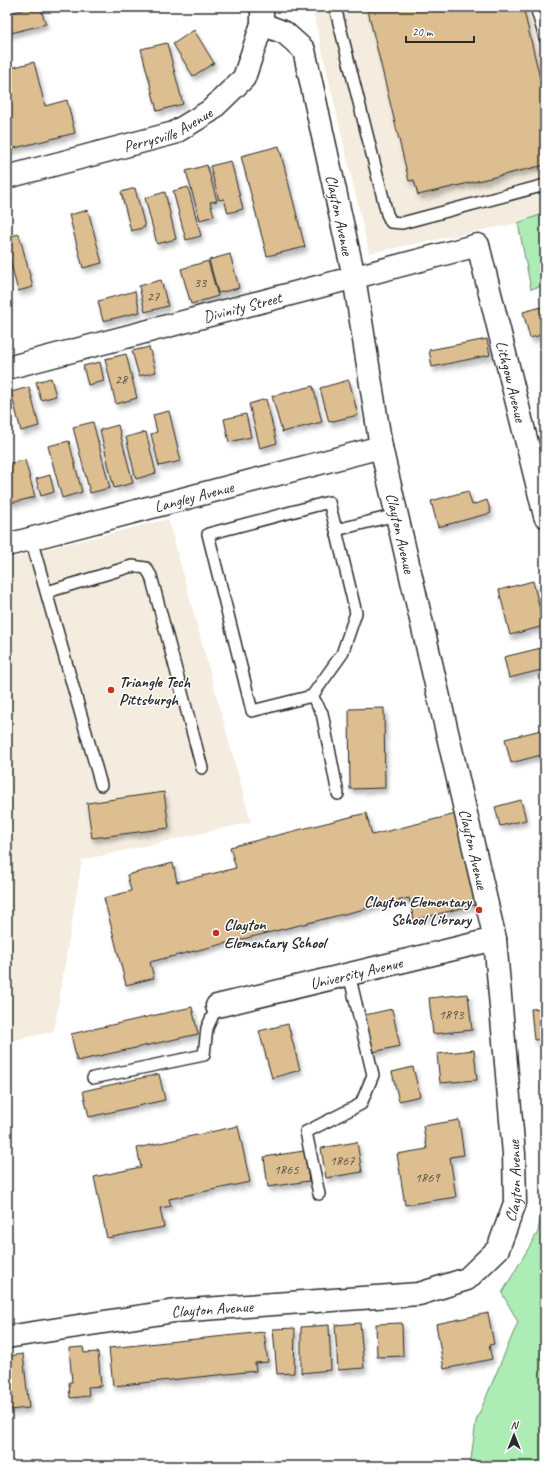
<svg xmlns="http://www.w3.org/2000/svg" width="552" height="1473" font-family="Caveat,sans-serif">
<style>
.built{fill:#f4ecde}
.green{fill:#adecb4;stroke:#6c8c70}
.building{fill:#dcbe90;stroke:#2b2b2b;filter:url(#shadow)}
.lines{fill:none;stroke-linecap:round;stroke-linejoin:round}
.service-casing{stroke:#2b2b2b;stroke-width:14}
.minor-casing{stroke:#2b2b2b;stroke-width:25}
.tertiary-casing{stroke:#2b2b2b;stroke-width:25}
.service{stroke:#fff;stroke-width:11}
.minor{stroke:#fff;stroke-width:22}
.tertiary{stroke:#fff;stroke-width:22}
.poi-dot{fill:#c8321e;stroke:#fff;stroke-width:1.5}
.labels{text-anchor:middle;stroke-width:3;stroke-linejoin:round;paint-order:stroke}
.number-label{font-size:14px;fill:#575044}
.street-label{font-size:16px;fill:#2b2b2b;stroke:#fff}
.poi-label{font-size:16px;font-weight:bold;fill:#2b2b2b;stroke:#fff;text-anchor:start}
</style>
<defs>
<filter id="shadow"><feDropShadow dx="2.5" dy="4.5" stdDeviation="2" flood-color="#0004"/></filter>
</defs>
<rect width="100%" height="100%" fill="#fff"/>
<filter id="ink" filterUnits="userSpaceOnUse"><feTurbulence type="fractalNoise" baseFrequency=".025" numOctaves="2"/><feDisplacementMap in="SourceGraphic" scale="8" xChannelSelector="R" yChannelSelector="G"/><feConvolveMatrix kernelMatrix="1 2 1 2 8 2 1 2 1" color-interpolation-filters="sRGB"/></filter>
<g filter="url(#ink)">
<g class="built">
<polygon points="312,7 545,7 545,213 518,223 369,253"/>
<polygon points="168,519 251,822 82,860 54,1031 7,1042 7,559"/>
</g>
<g class="green">
<polygon points="545,213 545,285 531,289 518,223"/>
<polygon points="545,1187 545,1466 470,1466 476,1421 518,1322 502,1293 538,1232"/>
</g>
<g class="building">
<polygon points="33,7 40,7 46,24 7,34 7,14"/>
<polygon points="367,7 523,7 545,99 545,165 418,195 414,180 409,181"/>
<polygon points="194,30 214,63 193,76 173,44"/>
<polygon points="167,43 183,104 157,111 141,49"/>
<polygon points="34,62 45,106 67,100 75,133 7,150 7,69"/>
<polygon points="279,146 305,247 267,256 241,156"/>
<polygon points="231,161 243,209 228,213 224,199 219,200 210,166"/>
<polygon points="207,165 217,201 210,202 214,216 200,220 186,171"/>
<polygon points="188,187 201,236 186,240 173,191"/>
<polygon points="135,188 145,227 131,231 121,192"/>
<polygon points="165,192 176,239 157,244 145,198"/>
<polygon points="88,210 102,263 83,268 69,215"/>
<polygon points="19,234 33,287 18,291 7,249 7,237"/>
<polygon points="230,254 239,288 218,293 209,260"/>
<polygon points="208,261 218,296 191,304 181,269"/>
<polygon points="161,280 168,306 145,312 139,286"/>
<polygon points="135,291 140,312 103,321 98,301"/>
<polygon points="545,306 545,334 530,338 523,312"/>
<polygon points="487,339 490,355 432,367 429,350"/>
<polygon points="149,347 156,372 139,376 132,351"/>
<polygon points="126,354 137,398 116,404 105,359"/>
<polygon points="100,362 104,381 88,385 83,366"/>
<polygon points="51,378 56,396 41,400 36,382"/>
<polygon points="349,380 358,415 329,422 320,388"/>
<polygon points="545,381 545,402 544,402 540,382"/>
<polygon points="313,386 322,422 282,432 272,396"/>
<polygon points="29,387 39,426 21,431 11,392"/>
<polygon points="266,399 277,443 260,448 249,404"/>
<polygon points="169,411 181,461 159,466 151,434 157,432 153,415"/>
<polygon points="246,414 251,437 229,442 224,419"/>
<polygon points="93,422 110,488 90,493 73,427"/>
<polygon points="118,425 133,483 114,488 100,430"/>
<polygon points="146,432 156,473 136,479 126,437"/>
<polygon points="69,441 82,492 62,498 48,446"/>
<polygon points="25,460 35,497 11,503 7,487 7,464"/>
<polygon points="50,475 54,492 41,496 36,479"/>
<polygon points="468,491 472,505 487,500 491,513 438,527 431,501"/>
<polygon points="533,581 544,626 510,635 499,590"/>
<polygon points="545,647 545,669 509,678 504,657"/>
<polygon points="384,708 385,788 350,789 349,709"/>
<polygon points="545,729 545,754 511,763 505,739"/>
<polygon points="164,792 169,828 92,838 87,803"/>
<polygon points="521,800 526,820 500,826 495,807"/>
<polygon points="366,813 372,835 456,814 478,904 414,920 409,898 150,962 154,978 126,985 104,898 131,891 127,875 173,863 177,882 236,868 230,847"/>
<polygon points="468,994 472,1030 433,1034 429,998"/>
<polygon points="192,1007 198,1034 77,1061 71,1034"/>
<polygon points="545,1008 545,1039 534,1040 531,1009"/>
<polygon points="392,1009 400,1046 373,1052 365,1015"/>
<polygon points="288,1024 300,1070 272,1078 259,1031"/>
<polygon points="474,1050 477,1080 440,1083 437,1054"/>
<polygon points="413,1067 420,1096 399,1101 392,1072"/>
<polygon points="159,1074 165,1100 89,1117 83,1091"/>
<polygon points="542,1086 545,1086 545,1111 544,1111"/>
<polygon points="459,1120 464,1155 450,1157 456,1197 405,1205 397,1154 427,1149 423,1126"/>
<polygon points="238,1126 250,1182 169,1199 171,1206 160,1208 164,1227 107,1238 94,1177 141,1167 137,1148"/>
<polygon points="357,1142 362,1172 326,1178 321,1148"/>
<polygon points="304,1151 309,1181 268,1187 264,1157"/>
<polygon points="488,1313 494,1344 489,1345 492,1359 444,1369 436,1324"/>
<polygon points="360,1323 364,1368 338,1370 335,1325"/>
<polygon points="402,1323 403,1356 377,1357 376,1324"/>
<polygon points="329,1325 331,1370 301,1373 301,1327"/>
<polygon points="295,1328 294,1373 277,1374 273,1329"/>
<polygon points="264,1332 268,1362 255,1363 256,1371 113,1386 109,1348"/>
<polygon points="83,1347 84,1353 98,1352 101,1386 88,1387 89,1396 70,1398 69,1382 72,1382 69,1348"/>
<polygon points="23,1354 29,1408 9,1410 7,1356"/>
</g>
<g class="lines">
<defs>
<g id="service">
<polyline points="335,7 387,214 391,222 402,223 545,185"/>
<polyline points="536,7 545,38"/>
<polyline points="336,530 356,613 342,654 312,696 252,711 208,534 329,502 336,530 396,515"/>
<polyline points="31,539 101,785"/>
<polyline points="47,592 132,566 146,568 151,576 202,768"/>
<polyline points="312,696 322,713 338,794"/>
<polyline points="93,1078 204,1055 207,1028 217,1006"/>
<polyline points="319,1194 306,1132 361,1104 373,1075 349,974"/>
</g>
<g id="minor">
<path id="s1" d="M7,368l471,-123 67,271"/>
<path id="s2" d="M7,545l374,-98"/>
<path id="s3" d="M217,1006l278,-67"/>
<path id="s4" d="M7,1337l168,-26 244,-17 48,-15 31,-30 17,-46 -1,-49 -19,-215 -114,-492 -27,-170 -50,-227 -19,-17 -23,-9"/>
</g>
<g id="tertiary">
<path id="s5" d="M7,177l167,-44 36,-22 34,-33 18,-54v-17"/>
</g>
</defs>
<use href="#service" class="service-casing"/>
<use href="#minor" class="minor-casing"/>
<use href="#tertiary" class="tertiary-casing"/>
<use href="#service" class="service"/>
<use href="#minor" class="minor"/>
<use href="#tertiary" class="tertiary"/>
</g>
</g>
<g class="poi-dot">
<circle cx="111" cy="690" r="4"/>
<circle cx="479" cy="910" r="4"/>
<circle cx="216" cy="933" r="4"/>
</g>
<g class="labels">
<g class="number-label">
<text x="200" y="287">33</text>
<text x="153" y="301">27</text>
<text x="121" y="384">28</text>
<text x="451" y="1019">1893</text>
<text x="342" y="1165">1867</text>
<text x="286" y="1174">1865</text>
<text x="427" y="1182">1869</text>
</g>
<g class="street-label">
<text dy="6" stroke="none"><textPath href="#s5" startOffset="168">Perrysville Avenue</textPath></text>
<text transform="translate(340 215) rotate(78)" y="6">Clayton Avenue</text>
<text dy="6" stroke="none"><textPath href="#s1" startOffset="243">Divinity Street</textPath></text>
<text dy="6" stroke="none"><textPath href="#s1" startOffset="627">Lithgow Avenue</textPath></text>
<text dy="6" stroke="none"><textPath href="#s2" startOffset="193">Langley Avenue</textPath></text>
<text transform="translate(401 533) rotate(77)" y="6">Clayton Avenue</text>
<text transform="translate(474 849) rotate(77)" y="6">Clayton Avenue</text>
<text dy="6" stroke="none"><textPath href="#s3" startOffset="143">University Avenue</textPath></text>
<text dy="6" stroke="none"><textPath href="#s4" startOffset="579">Clayton Avenue</textPath></text>
<text dy="6" stroke="none"><textPath href="#s4" startOffset="207">Clayton Avenue</textPath></text>
</g>
<g class="poi-label">
<text x="119" y="687">Triangle Tech<tspan x="119" dy="18">Pittsburgh</tspan></text>
<text x="471" y="907" text-anchor="end">Clayton Elementary<tspan x="471" dy="18">School Library</tspan></text>
<text x="224" y="930">Clayton<tspan x="224" dy="18">Elementary School</tspan></text>
</g>
</g>
<rect width="552" height="1473" fill="none" stroke="#fff" stroke-width="24"/>
<rect x="12" y="12" width="528" height="1449" fill="none" stroke="#2b2b2b" stroke-width="1.5" filter="url(#ink)"/>
<g transform="translate(514 1435)" stroke="#ffffff" stroke-width="3" paint-order="stroke">
<path d="M0-3L7 15L0 10L-7 15Z" fill="#2b2b2b"/>
<text y="-6" font-size="11" font-weight="bold" text-anchor="middle" fill="#2b2b2b">N</text>
</g>
<path d="M406 36v6h68v-6" fill="none" stroke="#2b2b2b" stroke-width="2"/>
<text x="412" y="36" font-size="12" fill="#2b2b2b" stroke="#ffffff" stroke-width="3" paint-order="stroke">20 m</text>
</svg>
